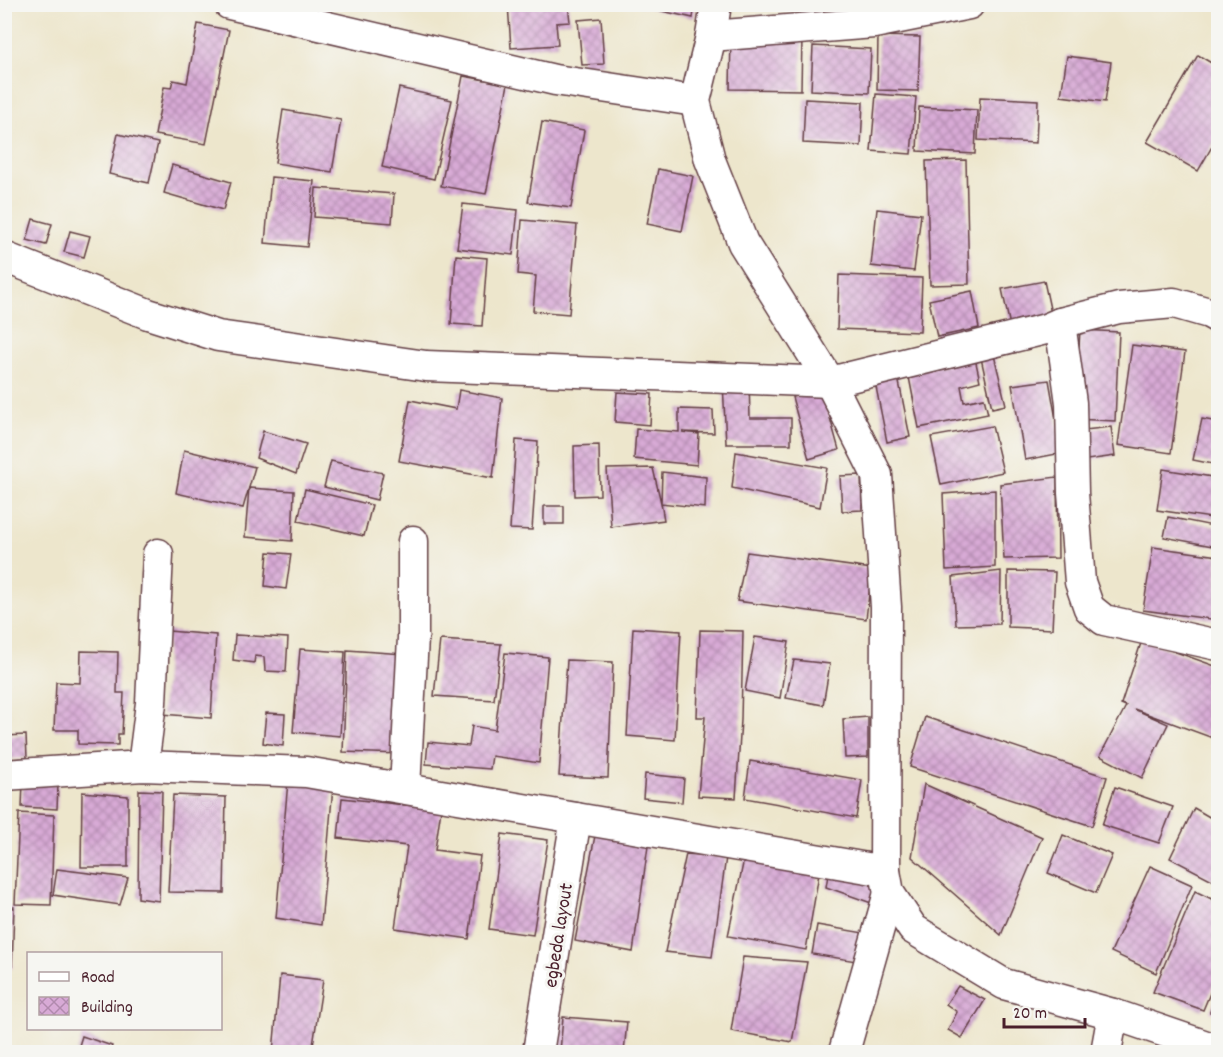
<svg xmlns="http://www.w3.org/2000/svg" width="1223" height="1057" font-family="Dekko,sans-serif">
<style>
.building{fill:url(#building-cross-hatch)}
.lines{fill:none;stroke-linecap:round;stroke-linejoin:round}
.street-casing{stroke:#623d43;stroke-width:33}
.street{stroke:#fff;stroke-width:30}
.labels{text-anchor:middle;stroke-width:6;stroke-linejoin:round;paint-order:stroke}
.street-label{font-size:20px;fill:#4a1f2b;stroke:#f6f6f2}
</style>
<defs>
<pattern id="building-cross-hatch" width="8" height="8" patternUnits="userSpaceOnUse" patternTransform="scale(1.5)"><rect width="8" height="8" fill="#d8aad6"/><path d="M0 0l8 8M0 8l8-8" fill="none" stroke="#b18aae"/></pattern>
</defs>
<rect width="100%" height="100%" fill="#f6f6f2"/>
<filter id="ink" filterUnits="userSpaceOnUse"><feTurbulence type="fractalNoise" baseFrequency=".0167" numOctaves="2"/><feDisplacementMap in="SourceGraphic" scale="12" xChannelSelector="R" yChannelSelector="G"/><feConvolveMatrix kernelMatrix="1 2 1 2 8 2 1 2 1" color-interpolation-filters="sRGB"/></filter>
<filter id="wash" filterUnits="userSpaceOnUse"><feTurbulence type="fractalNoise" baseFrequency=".008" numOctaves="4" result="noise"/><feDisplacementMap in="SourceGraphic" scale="24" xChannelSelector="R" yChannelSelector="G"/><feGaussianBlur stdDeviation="1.35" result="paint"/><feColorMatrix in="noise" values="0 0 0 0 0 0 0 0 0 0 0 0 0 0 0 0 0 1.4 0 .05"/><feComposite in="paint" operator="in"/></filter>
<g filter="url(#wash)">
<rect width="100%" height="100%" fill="#ede6cc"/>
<g id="blocks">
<g class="building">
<polygon points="508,4 568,4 570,22 556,23 558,45 511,48"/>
<polygon points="631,4 695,4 693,18"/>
<polygon points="601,18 604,64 582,65 578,20"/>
<polygon points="198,24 229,30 206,144 155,135 164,87 171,88 173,80 187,83"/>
<polygon points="731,36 802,37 801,90 730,89"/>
<polygon points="878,36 920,37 918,91 877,90"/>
<polygon points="813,46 871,49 869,93 811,90"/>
<polygon points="1198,55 1218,67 1218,136 1198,171 1147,142"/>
<polygon points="1067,56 1111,62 1105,102 1061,96"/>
<polygon points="463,76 508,84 486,194 441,186"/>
<polygon points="399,88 452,100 434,179 382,167"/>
<polygon points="876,94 916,97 911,154 871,151"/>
<polygon points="980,97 1038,100 1036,143 978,140"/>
<polygon points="805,99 863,102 861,146 803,143"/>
<polygon points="919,107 977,110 975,154 917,151"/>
<polygon points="283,110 341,120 332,172 275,163"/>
<polygon points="542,122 584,130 571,208 528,202"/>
<polygon points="118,134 158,143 149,183 109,174"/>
<polygon points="966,160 969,284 930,285 926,161"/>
<polygon points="172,165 231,182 223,210 164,193"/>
<polygon points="658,169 693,176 682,231 647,224"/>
<polygon points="271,177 314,181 307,247 265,243"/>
<polygon points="316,188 394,194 392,223 314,217"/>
<polygon points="463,204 518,210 513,255 457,248"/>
<polygon points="877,209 921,214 914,271 871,266"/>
<polygon points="33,219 52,224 46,245 27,240"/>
<polygon points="522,220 577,225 569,314 533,311 536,276 518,274"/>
<polygon points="70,231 90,236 84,257 64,252"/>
<polygon points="456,255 487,258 482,326 451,324"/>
<polygon points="839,275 922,278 920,332 837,329"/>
<polygon points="1044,281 1052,318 1010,326 1002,289"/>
<polygon points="972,291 979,328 937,337 929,300"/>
<polygon points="1080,330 1119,332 1115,421 1075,419"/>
<polygon points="1132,345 1185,352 1171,453 1118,445"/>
<polygon points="994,355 1006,405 992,408 981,358"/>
<polygon points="975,358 980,381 961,386 964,402 984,398 988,414 919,428 908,372"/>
<polygon points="897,372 910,437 887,442 874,377"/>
<polygon points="1049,380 1062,453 1025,460 1012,385"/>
<polygon points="749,381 750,418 791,418 791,444 726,444 723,382"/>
<polygon points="822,389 839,450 809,459 792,397"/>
<polygon points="459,390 502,398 493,478 399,461 410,400 456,409"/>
<polygon points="617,392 652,394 650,425 615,422"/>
<polygon points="679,409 713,410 714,433 682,432 699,434 697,465 634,459 636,429 679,432"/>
<polygon points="1202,419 1218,422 1218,465 1193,460"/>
<polygon points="992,426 1003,472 941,485 931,437"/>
<polygon points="1111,427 1115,456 1080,461 1076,431"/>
<polygon points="263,431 306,444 296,474 256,458"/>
<polygon points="516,440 538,442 532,530 510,529"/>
<polygon points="599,445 600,495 575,496 574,446"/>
<polygon points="184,450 255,467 243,508 176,493"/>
<polygon points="736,452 827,468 820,507 732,488"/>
<polygon points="331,461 383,473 377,500 324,487"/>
<polygon points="653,468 661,503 662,472 706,477 705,508 661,503 664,520 611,527 607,469"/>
<polygon points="1163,469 1218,478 1218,519 1157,510"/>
<polygon points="861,475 862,510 842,511 840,476"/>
<polygon points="1057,477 1058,558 1004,559 1000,484"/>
<polygon points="249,488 294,491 292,541 245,537"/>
<polygon points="305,489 372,505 364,536 298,521"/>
<polygon points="995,490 995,567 946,570 943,494"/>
<rect x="544" y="506" width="20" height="18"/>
<polygon points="1168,517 1218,527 1218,547 1164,537"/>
<polygon points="1153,547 1218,556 1218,620 1143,610"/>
<polygon points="268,552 291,554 286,589 265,586"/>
<polygon points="747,552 872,569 866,619 737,601"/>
<polygon points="1001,571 1000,624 956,625 953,577"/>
<polygon points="1008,571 1055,572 1052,629 1008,627"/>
<polygon points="633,628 681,631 675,740 627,736"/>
<polygon points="700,630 743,631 741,720 736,798 698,796 705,717 697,717"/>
<polygon points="168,631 216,635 211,718 162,714"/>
<polygon points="235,635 288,638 286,672 265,671 264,657 255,656 254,663 233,660"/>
<polygon points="755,637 789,642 780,698 745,691"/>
<polygon points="440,640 501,644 494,700 434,696"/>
<polygon points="1142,640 1218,667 1218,740 1134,709 1168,724 1142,778 1100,756 1126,706 1121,704"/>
<polygon points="300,649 345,652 340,736 293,732"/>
<polygon points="347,650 404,654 401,754 343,752"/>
<polygon points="81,651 118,652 117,693 124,693 122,734 118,734 118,745 78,744 78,730 54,730 56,682 80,683"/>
<polygon points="505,653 548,657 539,763 492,756 490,769 426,764 428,742 469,746 472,726 495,730"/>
<polygon points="567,660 613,662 608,778 559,776"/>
<polygon points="794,660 830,664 823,705 786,698"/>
<polygon points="266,713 285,714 283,746 263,743"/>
<polygon points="868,717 868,757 845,758 843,719"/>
<polygon points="925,717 1107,777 1092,826 910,767"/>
<polygon points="26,735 27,758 4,759 4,736"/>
<polygon points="750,761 862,780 856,818 745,798"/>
<polygon points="645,774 684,778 682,802 643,798"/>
<polygon points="288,781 333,786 321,925 276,918"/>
<polygon points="23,782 58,784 57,809 22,807"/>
<polygon points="924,784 1042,837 1001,935 912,857"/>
<polygon points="1115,787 1173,807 1159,843 1102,825"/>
<polygon points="139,790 162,791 159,901 138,898"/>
<polygon points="82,792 128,796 128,867 81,867"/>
<polygon points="173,795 226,797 224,893 168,892"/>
<polygon points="342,798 441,809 435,850 480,856 469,939 395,928 407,846 338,838"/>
<polygon points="1194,808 1218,822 1218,883 1170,858"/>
<polygon points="19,813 54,815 51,905 15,904"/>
<polygon points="597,825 650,832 633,952 575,941"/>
<polygon points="502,834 548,840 533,935 489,929"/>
<polygon points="1063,835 1112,855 1096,893 1048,873"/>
<polygon points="686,854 726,857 712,957 665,952"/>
<polygon points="745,854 820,868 806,950 728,936"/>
<polygon points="1150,866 1192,885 1156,973 1111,952"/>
<polygon points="57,869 128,878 120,905 53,895"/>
<polygon points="829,869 861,876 880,894 877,905 826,887"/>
<polygon points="1195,891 1218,902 1218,974 1203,1010 1153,992"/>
<polygon points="4,907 14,907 12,969 4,969"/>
<polygon points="817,925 864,933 856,961 812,954"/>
<polygon points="743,957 807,962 792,1042 731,1031"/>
<polygon points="280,975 323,980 312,1052 273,1052"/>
<polygon points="958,986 985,1000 962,1038 948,1030 957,1012 946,1004"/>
<polygon points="1218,992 1218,1014 1210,1012"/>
<polygon points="563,1017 627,1022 624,1052 560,1052"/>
<polygon points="82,1036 112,1046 110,1052 77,1052"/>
</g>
</g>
</g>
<g filter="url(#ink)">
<use href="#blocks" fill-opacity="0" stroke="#623d43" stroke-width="1.5"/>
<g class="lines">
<defs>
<g id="street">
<polyline points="229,4 555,80 695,101"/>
<polyline points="716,4 711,36 695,101 710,160 743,243 830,382 877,475 886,607 885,871 889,893 913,929 1004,984 1113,1014 1218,1050"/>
<polyline points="711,36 874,23 969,4"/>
<polyline points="4,257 148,314 218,336 426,366 830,382 1046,329 1060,323 1119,308 1174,303 1209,313 1218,318"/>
<polyline points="1060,323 1071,403 1073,493 1080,582 1089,608 1104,620 1218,645"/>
<polyline points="143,766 151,703 158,554"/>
<polyline points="4,775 143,766 306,772 885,871"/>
<polyline points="405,788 413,638 413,541"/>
<polyline points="538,1052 576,818"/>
<polyline points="844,1052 889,893"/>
<polyline points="1106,1052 1113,1014"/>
</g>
</defs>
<use href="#street" class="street-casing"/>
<use href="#street" class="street"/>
</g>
</g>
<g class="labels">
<g class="street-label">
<text transform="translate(557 935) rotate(-81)" y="7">egbeda layout</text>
</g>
</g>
<rect width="1223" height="1057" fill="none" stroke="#f6f6f2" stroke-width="24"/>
<rect x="27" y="952" width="195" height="78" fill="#f6f6f2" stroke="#b1a0a2" stroke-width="1.5"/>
<rect x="39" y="972" width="30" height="9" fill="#ffffff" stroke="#b1a0a2" stroke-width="1.5"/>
<text x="81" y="982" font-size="18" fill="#4a1f2b">Road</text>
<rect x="39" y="997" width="30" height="18" fill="url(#building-cross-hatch)" stroke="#b1a0a2" stroke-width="1.5"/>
<text x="81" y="1012" font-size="18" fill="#4a1f2b">Building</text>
<path d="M1004 1018v9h81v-9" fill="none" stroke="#4a1f2b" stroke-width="3"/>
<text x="1013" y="1018" font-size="18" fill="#4a1f2b" stroke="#f6f6f2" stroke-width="4.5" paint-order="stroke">20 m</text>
</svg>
